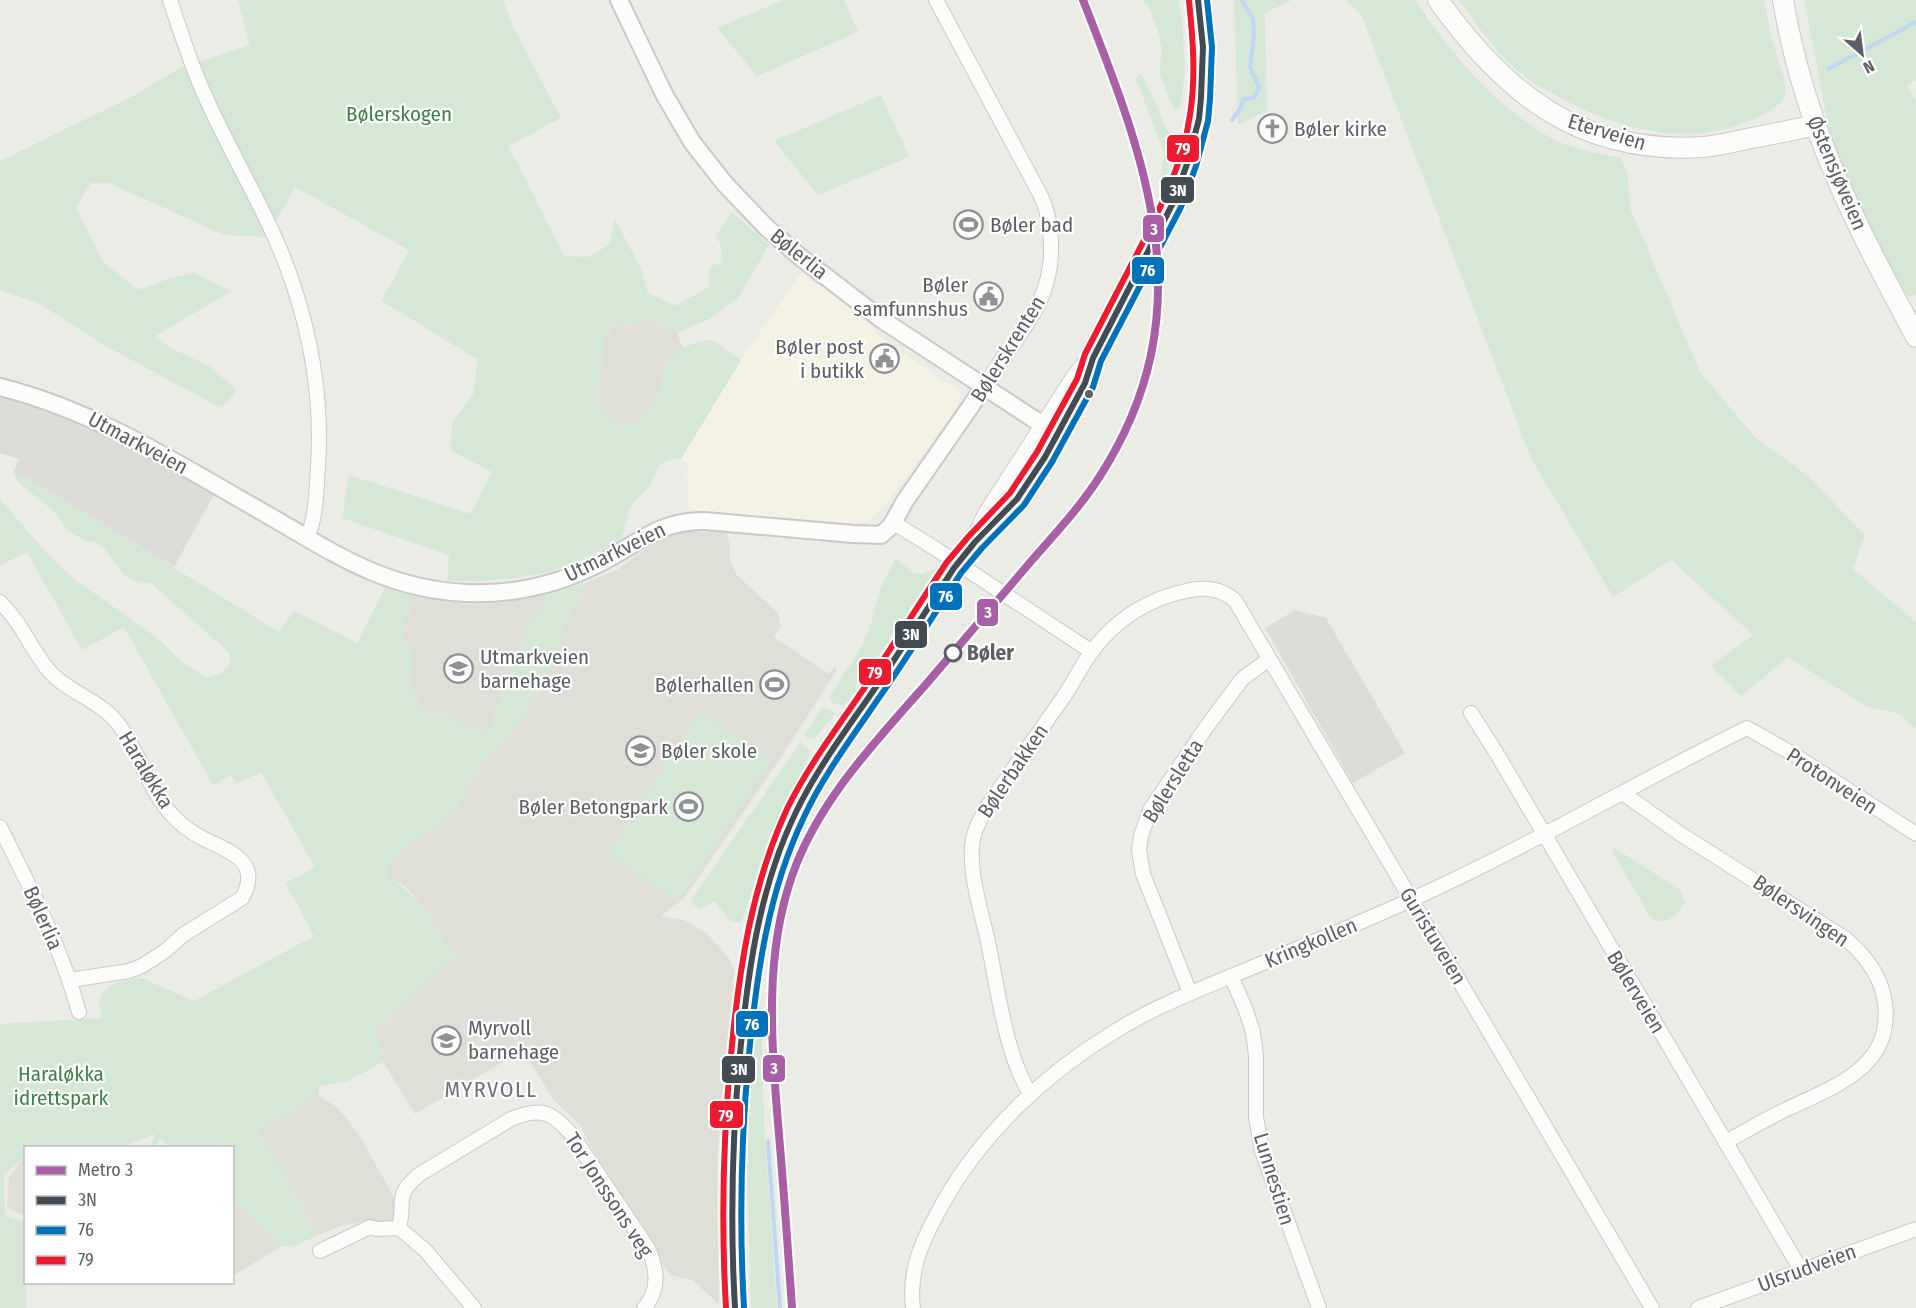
<svg xmlns="http://www.w3.org/2000/svg" width="1916" height="1308" font-family="'Fira Sans Condensed',sans-serif">
<style>
.commercial{fill:#f4f2e2}
.industrial{fill:#dddcd8}
.education{fill:#dfded7}
.green{fill:#d5e7d5}
.lines{fill:none;stroke-linecap:round;stroke-linejoin:round}
.stream{stroke:#bed8f3;stroke-width:4}
.minor-casing{stroke:#c9c9c9;stroke-width:16}
.tertiary-casing{stroke:#c9c9c9;stroke-width:20}
.secondary-casing{stroke:#cacaca;stroke-width:22}
.minor{stroke:#fcfcfb;stroke-width:14}
.tertiary{stroke:#fcfcfb;stroke-width:16}
.secondary{stroke:#fcfcfb;stroke-width:20}
.minor-bridge-casing{stroke:#c9c9c9;stroke-width:16;stroke-linecap:butt}
.minor-bridge{stroke:#fcfcfb;stroke-width:14}
.bus-1-casing{stroke:#fff;stroke-width:10}
.bus-2-casing{stroke:#fff;stroke-width:10}
.bus-3-casing{stroke:#fff;stroke-width:10}
.bus-1{stroke:#424a52;stroke-width:6}
.bus-2{stroke:#0072bc;stroke-width:6}
.bus-3{stroke:#ed1b2f;stroke-width:6}
.metro-1-casing{stroke:#fff;stroke-width:12}
.metro-1{stroke:#a85fa5;stroke-width:8}
.bus-dot{fill:#5d5f64;stroke:#fff;stroke-width:2}
.stop-dot{fill:#fff;stroke:#5d5f64;stroke-width:3}
.labels{text-anchor:middle;stroke-width:4.5;stroke-linejoin:round;paint-order:stroke}
.park-label{font-size:21px;fill:#3d8347;stroke:#fff}
.poi-label{font-size:21px;fill:#5d5f64;stroke:#fff;text-anchor:start}
.street-label{font-size:21px;fill:#5d5f64;stroke:#fff}
.stop-label{font-size:21px;font-weight:bold;fill:#5d5f64;stroke:#fff;text-anchor:start}
.neighbourhood-label{font-size:22px;letter-spacing:1.5px;fill:#6e7176;stroke:#fff}
.line-badge{stroke:#fff;stroke-width:2}
.badge-label{font-size:16px;text-anchor:middle;font-weight:bold;fill:#fff}
</style>
<rect width="100%" height="100%" fill="#ecece7"/>
<polygon class="commercial" points="801,273 867,320 877,334 944,382 952,385 957,389 960,397 956,409 883,508 867,522 841,523 689,510 687,462 681,459 741,360"/>
<g class="industrial">
<polygon points="0,394 89,424 215,493 174,567 23,475 13,472 19,459 0,453"/>
<polygon points="1295,610 1326,618 1405,753 1353,783 1265,628"/>
</g>
<g class="education">
<polygon points="650,320 677,333 683,348 669,360 657,395 638,423 615,426 598,401 603,348 611,327"/>
<polygon points="690,531 727,533 730,545 730,560 736,574 778,613 781,626 774,637 829,674 835,666 837,670 780,759 685,897 661,916 684,920 706,933 729,958 734,970 717,1160 719,1304 692,1280 670,1275 610,1183 579,1124 553,1099 523,1050 415,1114 383,1062 374,1030 388,1020 435,974 456,958 429,915 407,888 389,877 391,862 417,839 439,826 469,787 482,761 505,742 525,716 559,654 563,634 585,583 617,570 652,545 668,536"/>
<polygon points="548,594 512,658 489,732 421,708 408,679 414,650 401,637 413,596 464,604 486,604 507,602"/>
<polygon points="319,1096 335,1106 347,1118 362,1140 401,1210 401,1228 368,1220 338,1227 317,1236 259,1129"/>
<polygon points="25,1155 25,1215 7,1208 9,1177"/>
<polygon points="233,1201 261,1226 280,1247 233,1276"/>
</g>
<g class="green">
<path d="M238,0h265l11,29 47,89 -53,28 56,110 24,1 21,-12 6,-26 26,50 7,24 27,13 34,-19 1,-21 13,-3 -3,-20 -5,-6 17,-25 37,33 -31,53 -29,21 -32,14 -27,-13 -39,7 -8,21 -5,53 18,25 22,-3 19,-28 12,-36 14,-11 14,-6 15,-2 29,20 -60,99c-30,1 -20,14 -35,32 -4,5 -11,8 -14,13 -4,8 -7,26 -12,37 -18,8 -36,18 -54,25 -38,14 -80,15 -119,15l2,-26 -107,-37 7,-43 122,39 21,-42 -42,-22 3,-29 20,-26 5,-35 -96,-59 27,-51 -114,-63 -28,50 -43,-2 -115,-52h-18l-15,24 28,56 34,27 32,-12 24,-5 38,18 -77,45 14,11 40,19 27,23c-5,9 -8,17 -19,17l-111,-60 -68,-43 -38,-13v-129l131,-64 49,-29 70,-23z"/>
<polygon points="783,0 844,0 858,32 757,76 717,28"/>
<polygon points="1142,0 1178,0 1182,20 1185,67 1181,105 1175,112 1159,73 1162,49 1158,31 1149,7"/>
<polygon points="1234,0 1292,0 1265,13 1267,110 1238,125"/>
<path d="M1346,0h69c35,52 76,102 131,135 22,14 50,18 75,23l7,17 2,33 70,164 55,65 52,38 58,60 -12,34 63,53v107l-16,-15 -33,-7 -79,-50 -47,39 -30,-30 42,-31 -82,-75 -58,37 -82,-139 -170,-444z"/>
<path d="M1459,0h305l8,40 12,38 2,18c-9,13 -23,19 -37,25 -65,28 -139,6 -197,-28 -8,-4 -17,-8 -24,-14 -28,-21 -49,-51 -69,-79z"/>
<polygon points="1804,0 1916,0 1916,79 1907,86 1916,100 1916,295 1908,297 1874,240 1830,134"/>
<polygon points="1138,73 1144,78 1171,139 1174,153 1164,182 1161,175 1164,152 1136,79"/>
<polygon points="881,95 909,157 818,195 774,141"/>
<path d="M13,472l10,3 256,157 15,-21 63,32 28,-55 28,8 -12,41 13,13 -6,29 13,29 68,24 23,-74 36,-64 37,-11 -22,51 -4,20 -34,62 -20,26 -23,19 -26,49 -17,16 -22,13 -26,23 -2,15c32,21 47,49 67,81 -30,22 -52,50 -82,72l9,32 -35,19 -29,5v10l-60,33 58,107 -23,10 -14,1 -19,-21 -28,-24 -1,-54 -62,-1 -10,-8 -4,8h-5l4,-13 -34,13 -95,1 -1,8 -21,19 1,41 20,6 1,86h-26v-284l102,-6c-1,-6 -4,-14 -2,-20 5,-15 30,-21 44,-19l50,22 120,-65 -28,-53 29,-16 -54,-95 -25,12 -5,-9 -18,10 -89,-158 -42,23 -55,-98 -27,14v-67l45,52 29,28 71,50 20,16 13,14 28,18 16,-4 8,-9v-8l-5,-7 -74,-66 -13,-1 -12,-5 -22,-29 -10,-7h-9l-19,-12 -9,-15 -40,-33z"/>
<polygon points="896,558 912,572 920,574 936,569 850,698 844,705 834,704 829,697 862,647 869,630 881,587"/>
<polygon points="822,708 829,709 835,714 815,738 808,739 804,735"/>
<polygon points="700,712 772,759 678,902 606,855"/>
<polygon points="800,743 810,750 809,756 770,836 741,923 729,920 715,901 701,909 692,904 691,900"/>
<polygon points="1615,848 1680,890 1685,903 1677,913 1667,921 1656,921 1649,915 1612,850"/>
<polygon points="758,1006 761,1006 764,1121 777,1308 751,1308 747,1181 749,1115"/>
</g>
<g class="lines">
<g class="stream">
<polyline points="1828,69 1916,22"/>
<polyline points="1232,120 1240,109 1244,99 1254,98 1259,87 1250,67 1254,36 1253,19 1242,0"/>
<polyline points="768,1141 780,1308"/>
</g>
<defs>
<g id="minor">
<path d="M170,0c11,33 21,66 36,98 28,63 67,123 88,189 19,58 28,119 24,179 -2,26 -1,48 -11,72"/>
<path d="M936,0l105,196c7,15 10,32 10,49 2,63 -39,93 -67,142"/>
<polyline points="894,523 936,549"/>
<path d="M982,535c43,-40 92,-113 109,-169"/>
<path d="M0,602c22,21 31,48 50,70 20,22 51,28 69,53 21,28 29,65 54,91 8,9 18,16 29,22 26,13 61,23 40,60l-59,37 -18,16 -23,15 -13,5 -59,9"/>
<polyline points="1068,636 1092,652"/>
<polyline points="1471,713 1497,754 1801,1270"/>
<path d="M1624,794l55,39 167,106c20,17 36,38 39,65 8,64 -52,83 -98,105 -21,10 -41,22 -62,33"/>
<path d="M0,827c30,60 61,120 79,185"/>
<polyline points="1231,976 1245,1008 1253,1032 1256,1056 1256,1117 1262,1151 1319,1308"/>
<polyline points="1190,993 1143,874 1139,850 1141,836 1150,810 1205,729 1242,679 1269,659"/>
<path d="M1030,1093c-24,-36 -33,-108 -42,-151 -7,-31 -18,-65 -16,-96 1,-15 8,-26 15,-39 25,-36 50,-73 76,-109 10,-15 18,-32 29,-47 25,-33 57,-53 98,-61 18,-3 34,-1 46,12l416,706"/>
<path d="M399,1228c7,-28 -6,-32 21,-54l91,-55c30,-12 40,-8 61,16l77,115c8,20 11,40 -5,58"/>
<polyline points="320,1251 370,1227 377,1229 399,1228 425,1250 474,1308"/>
<path d="M913,1308c-5,-40 11,-71 30,-105 39,-70 103,-130 171,-171 38,-24 79,-40 120,-57 72,-30 145,-59 215,-93 102,-48 198,-105 298,-154l46,26 123,80"/>
<polyline points="1698,1308 1916,1229"/>
</g>
<g id="tertiary">
<polyline points="619,0 664,94 692,142 725,184 766,227 799,256 881,319 1058,435"/>
<path d="M0,387c96,24 180,78 266,127 68,39 118,75 200,79 47,2 94,-9 136,-31 37,-19 58,-42 103,-41l148,13 28,1 10,-9 14,-25 79,-114"/>
</g>
<g id="secondary">
<path d="M1438,0c67,94 143,155 265,147 16,-1 33,-6 49,-9 21,-4 42,-8 63,-13"/>
<path d="M1783,0c21,127 73,225 133,337"/>
<path d="M735,1308c-6,-82 -4,-164 4,-245 8,-88 17,-170 57,-251 20,-41 47,-78 73,-115 29,-42 57,-86 85,-129l21,-26 12,-26 89,-138c24,-28 39,-61 56,-94 18,-33 38,-67 50,-103 21,-60 24,-119 16,-181"/>
</g>
</defs>
<use href="#minor" class="minor-casing"/>
<use href="#tertiary" class="tertiary-casing"/>
<use href="#secondary" class="secondary-casing"/>
<use href="#minor" class="minor"/>
<use href="#tertiary" class="tertiary"/>
<use href="#secondary" class="secondary"/>
<defs>
<polyline id="minor-bridge" points="936,549 1068,636"/>
</defs>
<use href="#minor-bridge" class="minor-bridge-casing"/>
<use href="#minor-bridge" class="minor-bridge"/>
<defs>
<path id="bus-1" d="M735,1308c-5,-85 -3,-169 5,-254 8,-83 19,-166 56,-242 20,-41 47,-78 73,-115 29,-42 57,-86 85,-129l21,-26 42,-43 28,-42 40,-74 8,-25 80,-155 14,-39 12,-45 2,-21 2,-51 -5,-47"/>
<path id="bus-2" d="M744,1307c-5,-84 -3,-168 5,-253 8,-82 19,-162 55,-237 19,-41 47,-78 72,-115 30,-42 57,-86 85,-129l21,-25 42,-43 28,-43 41,-75 8,-26 80,-154 15,-41 12,-45 2,-22 2,-52 -5,-47"/>
<path id="bus-3" d="M726,1308c-5,-85 -3,-169 5,-253 8,-85 20,-168 56,-246 21,-43 51,-82 78,-122 28,-41 54,-83 82,-125l22,-26 41,-43 27,-41 40,-73 8,-25c18,-34 35,-68 53,-102 22,-43 45,-88 52,-137 6,-38 3,-76 -1,-114"/>
</defs>
<use href="#bus-1" class="bus-1-casing"/>
<use href="#bus-2" class="bus-2-casing"/>
<use href="#bus-3" class="bus-3-casing"/>
<use href="#bus-1" class="bus-1"/>
<use href="#bus-2" class="bus-2"/>
<use href="#bus-3" class="bus-3"/>
<defs>
<path id="metro-1" d="M792,1308c-4,-58 -8,-116 -13,-173 -7,-86 -16,-176 13,-259 26,-75 84,-135 136,-194 33,-39 66,-77 99,-116 25,-29 52,-57 73,-90 105,-164 48,-311 -17,-476"/>
</defs>
<use href="#metro-1" class="metro-1-casing"/>
<use href="#metro-1" class="metro-1"/>
</g>
<defs>
<symbol id="church-ring" viewBox="-11 -11 22 22"><circle r="9.5" fill="#fff" stroke="#8f9092" stroke-width="1.5"/><path d="M-1.2-6h2.4v3.5h3.3v2.4h-3.3V6h-2.4V-.1h-3.3v-2.4h3.3Z" fill="#8f9092"/></symbol>
<symbol id="stadium-ring" viewBox="-11 -11 22 22"><circle r="9.5" fill="#fff" stroke="#8f9092" stroke-width="1.5"/><path d="M0-5a6.5 5 0 1 0 0 10a6.5 5 0 1 0 0-10ZM-3.5-1.8h7v3.6h-7Z" fill="#8f9092"/></symbol>
<symbol id="civic-ring" viewBox="-11 -11 22 22"><circle r="9.5" fill="#fff" stroke="#8f9092" stroke-width="1.5"/><path d="M-.6-6.5H3V-4.5H.6V-3L4-1V1h2V6H-6V1h2V-1L-.6-3ZM-1.2 2.5V6h2.4V2.5Z" fill="#8f9092"/></symbol>
<symbol id="school-ring" viewBox="-11 -11 22 22"><circle r="9.5" fill="#fff" stroke="#8f9092" stroke-width="1.5"/><path d="M0-5L7-2L0 1L-7-2ZM-4 1L0 2.5L4 1V4Q0 6-4 4Z" fill="#8f9092"/></symbol>
</defs>
<g fill-rule="evenodd">
<use href="#church-ring" x="1256" y="112" width="33" height="33"/>
<use href="#stadium-ring" x="952" y="208" width="33" height="33"/>
<use href="#civic-ring" x="972" y="280" width="33" height="33"/>
<use href="#civic-ring" x="868" y="342" width="33" height="33"/>
<use href="#school-ring" x="442" y="652" width="33" height="33"/>
<use href="#stadium-ring" x="758" y="668" width="33" height="33"/>
<use href="#school-ring" x="624" y="734" width="33" height="33"/>
<use href="#stadium-ring" x="672" y="790" width="33" height="33"/>
<use href="#school-ring" x="430" y="1024" width="33" height="33"/>
</g>
<circle class="bus-dot" cx="1089" cy="394" r="5"/>
<circle class="stop-dot" cx="953" cy="653" r="8"/>
<g class="labels">
<g class="park-label">
<text x="399" y="121">Bølerskogen</text>
<text x="61" y="1081">Haraløkka<tspan x="61" dy="24">idrettspark</tspan></text>
</g>
<g class="poi-label">
<text x="1294" y="136">Bøler kirke</text>
<text x="990" y="232">Bøler bad</text>
<text x="968" y="292" text-anchor="end">Bøler<tspan x="968" dy="24">samfunnshus</tspan></text>
<text x="864" y="354" text-anchor="end">Bøler post<tspan x="864" dy="24">i butikk</tspan></text>
<text x="480" y="664">Utmarkveien<tspan x="480" dy="24">barnehage</tspan></text>
<text x="754" y="692" text-anchor="end">Bølerhallen</text>
<text x="661" y="758">Bøler skole</text>
<text x="668" y="814" text-anchor="end">Bøler Betongpark</text>
<text x="468" y="1035">Myrvoll<tspan x="468" dy="24">barnehage</tspan></text>
</g>
<g class="street-label">
<text transform="translate(1607 132) rotate(17)" y="7">Eterveien</text>
<text transform="translate(1837 173) rotate(67)" y="7">Østensjøveien</text>
<text transform="translate(799 254) rotate(39)" y="7">Bølerlia</text>
<text transform="translate(1008 349) rotate(-58)" y="7">Bølerskrenten</text>
<text transform="translate(138 443) rotate(28)" y="7">Utmarkveien</text>
<text transform="translate(615 552) rotate(-26)" y="7">Utmarkveien</text>
<text transform="translate(146 770) rotate(59)" y="7">Haraløkka</text>
<text transform="translate(1013 771) rotate(-56)" y="7">Bølerbakken</text>
<text transform="translate(1173 781) rotate(-58)" y="7">Bølersletta</text>
<text transform="translate(1832 781) rotate(33)" y="7">Protonveien</text>
<text transform="translate(1801 911) rotate(34)" y="7">Bølersvingen</text>
<text transform="translate(43 918) rotate(66)" y="7">Bølerlia</text>
<text transform="translate(1433 936) rotate(59)" y="7">Guristuveien</text>
<text transform="translate(1311 943) rotate(-23)" y="7">Kringkollen</text>
<text transform="translate(1636 992) rotate(59)" y="7">Bølerveien</text>
<text transform="translate(1274 1179) rotate(73)" y="7">Lunnestien</text>
<text transform="translate(609 1195) rotate(57)" y="7">Tor Jonssons veg</text>
<text transform="translate(1807 1268) rotate(-20)" y="7">Ulsrudveien</text>
</g>
<g class="stop-label">
<text x="967" y="660">Bøler</text>
</g>
<g class="neighbourhood-label">
<text x="491" y="1097">MYRVOLL</text>
</g>
</g>
<g class="line-badge">
<rect x="1166" y="134" width="34" height="29" rx="6" fill="#ed1b2f"/>
<rect x="1160" y="176" width="35" height="28" rx="6" fill="#424a52"/>
<rect x="1142" y="214" width="23" height="29" rx="6" fill="#a85fa5"/>
<rect x="1131" y="256" width="34" height="29" rx="6" fill="#0072bc"/>
<rect x="929" y="582" width="34" height="29" rx="6" fill="#0072bc"/>
<rect x="976" y="598" width="23" height="29" rx="6" fill="#a85fa5"/>
<rect x="894" y="620" width="34" height="29" rx="6" fill="#424a52"/>
<rect x="858" y="658" width="34" height="28" rx="6" fill="#ed1b2f"/>
<rect x="735" y="1010" width="34" height="28" rx="6" fill="#0072bc"/>
<rect x="762" y="1054" width="24" height="29" rx="6" fill="#a85fa5"/>
<rect x="721" y="1055" width="35" height="29" rx="6" fill="#424a52"/>
<rect x="709" y="1100" width="35" height="29" rx="6" fill="#ed1b2f"/>
</g>
<g class="badge-label">
<text x="1183" y="154">79</text>
<text x="1178" y="196">3N</text>
<text x="1154" y="235">3</text>
<text x="1148" y="276">76</text>
<text x="946" y="602">76</text>
<text x="988" y="618">3</text>
<text x="911" y="640">3N</text>
<text x="875" y="678">79</text>
<text x="752" y="1030">76</text>
<text x="774" y="1074">3</text>
<text x="739" y="1075">3N</text>
<text x="726" y="1121">79</text>
</g>
<rect x="24" y="1146" width="210" height="138" fill="#ffffff" stroke="#bebfc1" stroke-width="1.5"/>
<rect x="36" y="1166" width="30" height="9" fill="#a85fa5" stroke="#bebfc1" stroke-width="1.5"/>
<text x="78" y="1176" font-size="18" fill="#5d5f64">Metro 3</text>
<rect x="36" y="1196" width="30" height="9" fill="#424a52" stroke="#bebfc1" stroke-width="1.5"/>
<text x="78" y="1206" font-size="18" fill="#5d5f64">3N</text>
<rect x="36" y="1226" width="30" height="9" fill="#0072bc" stroke="#bebfc1" stroke-width="1.5"/>
<text x="78" y="1236" font-size="18" fill="#5d5f64">76</text>
<rect x="36" y="1256" width="30" height="9" fill="#ed1b2f" stroke="#bebfc1" stroke-width="1.5"/>
<text x="78" y="1266" font-size="18" fill="#5d5f64">79</text>
<g transform="translate(1862 54) rotate(152)" stroke="#ffffff" stroke-width="4.5" paint-order="stroke">
<path d="M0-4.5L10 22L0 15L-10 22Z" fill="#5d5f64"/>
<text y="-9" font-size="16" font-weight="bold" text-anchor="middle" fill="#5d5f64">N</text>
</g>
</svg>
